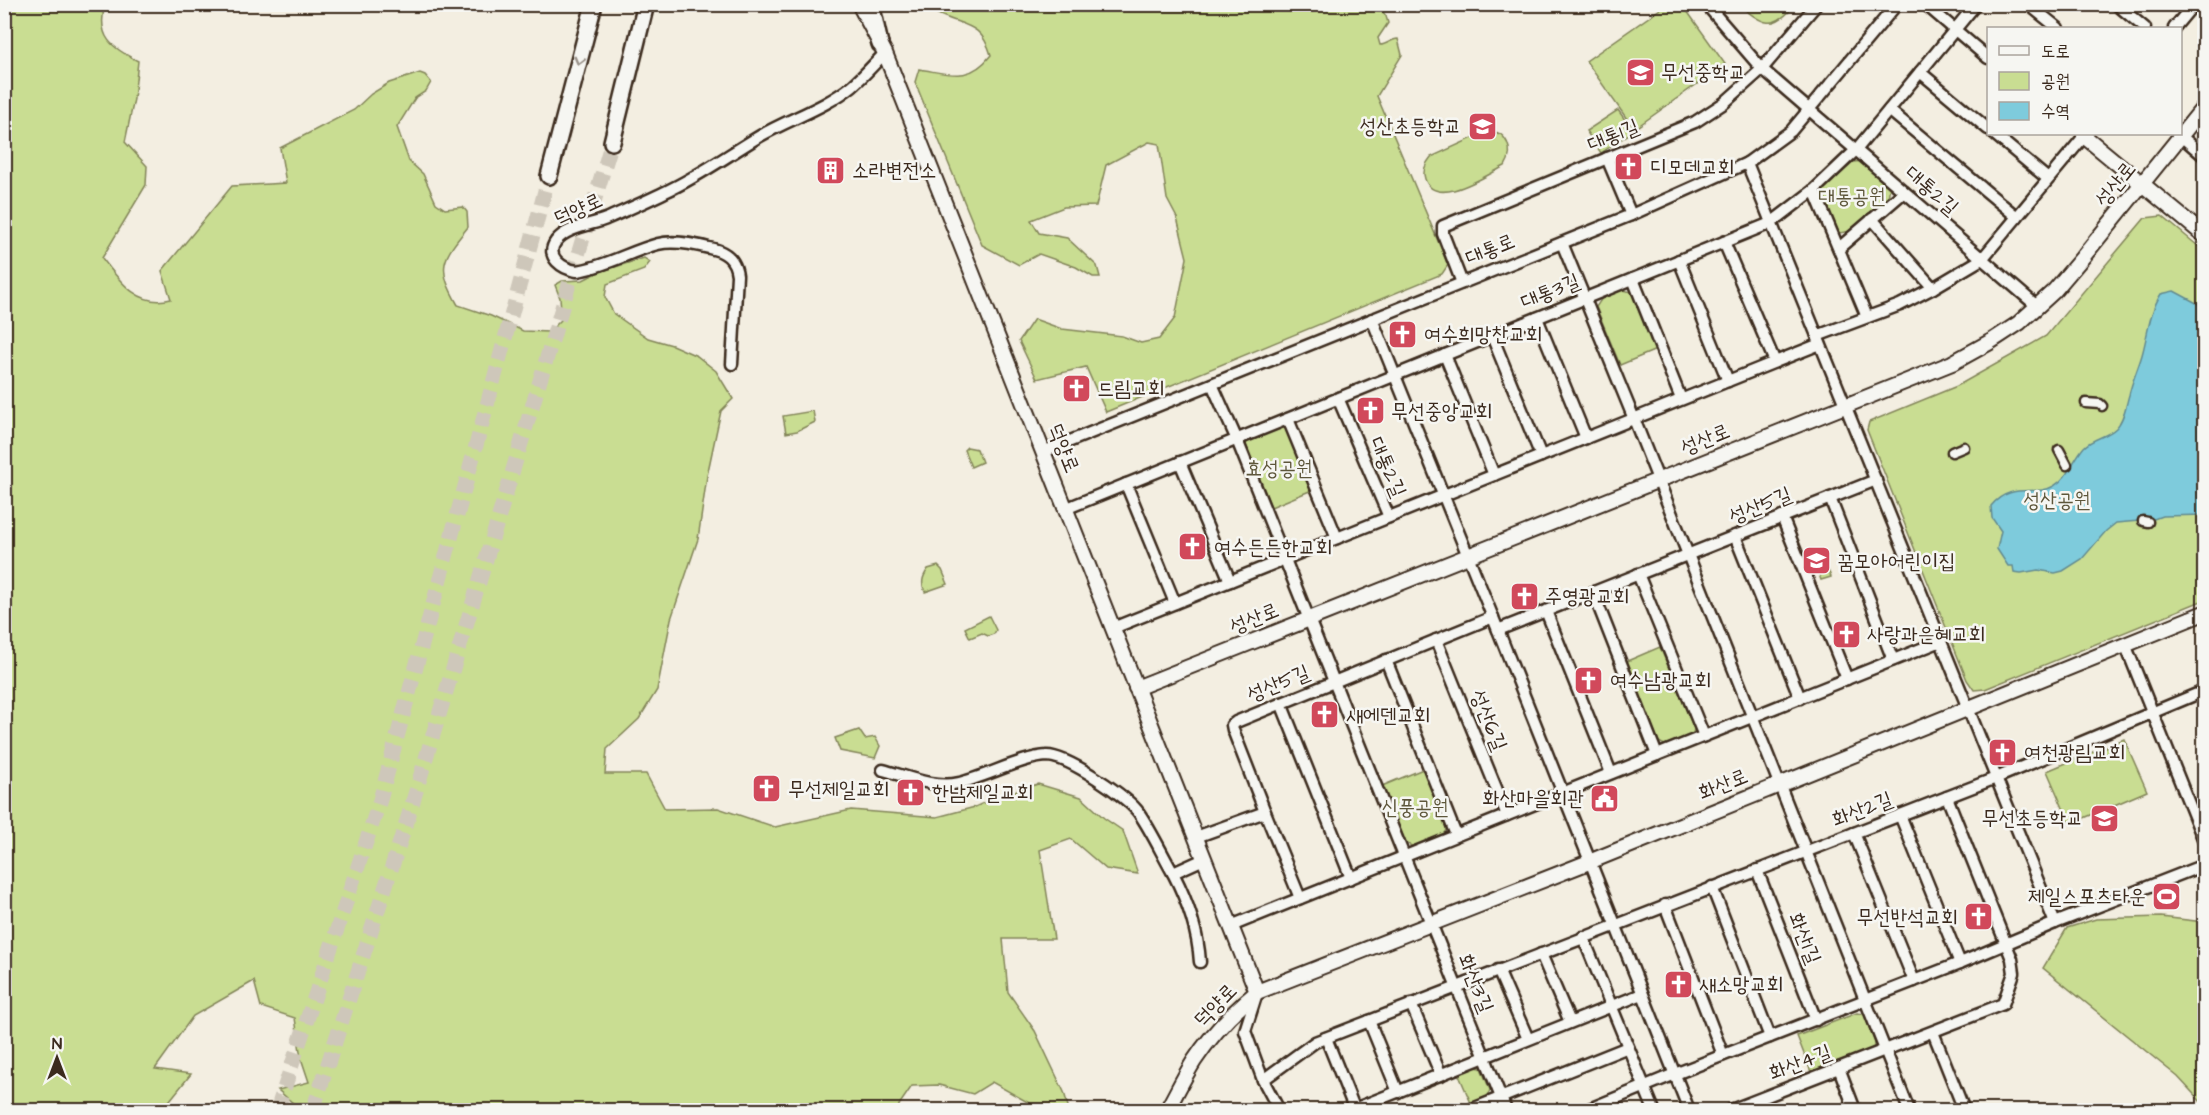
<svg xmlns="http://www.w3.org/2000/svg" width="2209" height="1115" font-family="'Architects Daughter','Poor Story',sans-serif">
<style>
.green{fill:#c9dd92;stroke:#828458;stroke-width:1.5}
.water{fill:#7ecbdc;stroke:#638b90;stroke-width:1.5}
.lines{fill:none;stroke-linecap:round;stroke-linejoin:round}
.secondary-tunnel{stroke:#cec7ba;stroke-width:15;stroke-dasharray:15 8;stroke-linecap:butt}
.pedestrian-casing{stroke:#3b2a1e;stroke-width:13}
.minor-casing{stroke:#3b2a1e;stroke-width:15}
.tertiary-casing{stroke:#3b2a1e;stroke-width:18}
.secondary-casing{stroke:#3b2a1e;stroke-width:20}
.pedestrian{stroke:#f6f6f2;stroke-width:8}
.minor{stroke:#f6f6f2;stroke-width:10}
.tertiary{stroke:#f6f6f2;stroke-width:14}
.secondary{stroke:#f6f6f2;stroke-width:15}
.oneway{stroke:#989088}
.labels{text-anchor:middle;stroke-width:5;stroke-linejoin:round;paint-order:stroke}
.poi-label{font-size:21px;fill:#3b2a1e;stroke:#f6f6f2;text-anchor:start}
.street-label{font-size:21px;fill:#3b2a1e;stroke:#f6f6f2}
.park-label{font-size:21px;fill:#5e573b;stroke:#f6f6f2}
</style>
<rect width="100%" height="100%" fill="#f3eee1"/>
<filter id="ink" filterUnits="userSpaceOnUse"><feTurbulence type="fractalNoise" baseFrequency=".0167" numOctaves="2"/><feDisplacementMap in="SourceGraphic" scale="12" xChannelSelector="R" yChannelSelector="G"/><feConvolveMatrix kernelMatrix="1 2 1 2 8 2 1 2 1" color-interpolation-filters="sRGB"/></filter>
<g filter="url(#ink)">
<g class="green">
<path d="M5,4l100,1c-9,32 7,43 33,56l-4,38 -9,43 22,24 -1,19 -44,73c18,23 36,50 69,41l-9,-28 70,-85 54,-3 -6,-35 74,-38 17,-16 18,-11 31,-10 5,2 6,7 -5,9 -11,7 -18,29 12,34 14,13 13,29 9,6 18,-2 4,5 1,15c-26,32 -32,40 -10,78l33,11 32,15 26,1 13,-13 -2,-21 -5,-13 7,-4 21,-1 16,-8 45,-14 6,4 -6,8 -37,14 -2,13 9,17 34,24 24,7 25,11 19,15 17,28 -12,12 -4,18 -10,47 -9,63 -27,80 -14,71 -18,29 -32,30 -2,25h41l19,35 53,-1 57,19 76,-17 86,7 38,-10 26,-12 37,-11 43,13 23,21 19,13 15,43 -32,-5 -35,-30 -31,11 14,89h-51l5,53 27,39 29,61 5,18h-31v-2l-46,-26 -19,12 -34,-9 -27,1 -13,19v5h-235l-19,-6 -105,4 -4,2h-235l-23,-20 31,-8 -8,-24 -6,-40 -34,-11 -7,-26 -61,35 -38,53 36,5 -29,36h-157z"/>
<polygon points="1682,4 1725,64 1634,129 1586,61 1666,5"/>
<path d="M937,5h441l8,11 2,7 -10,15 2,7c7,0 11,-6 18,-6l4,16 -25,41 71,169 -6,9 -336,138 -20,-45 -49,12 -18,-38 15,-22 28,10 60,7 19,7 18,-4 16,-21 12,-60 -10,-40 -10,-19 -8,-55 -10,-2 -43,23 -10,41 -32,1 -33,13 8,13 28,5 30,28 3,11h-7l-17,-10 -37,-13 -20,11 -37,-20 -67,-163 4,-13c32,5 50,14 72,-14 -10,-34 -28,-28 -55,-42z"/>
<path d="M1739,5h56c-22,27 -32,19 -56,0z"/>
<polygon points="1618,110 1633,131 1601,153 1586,131"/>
<path d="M1488,131c19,0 27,20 17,35 -17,8 -69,44 -80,13 -3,-8 1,-16 6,-22z"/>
<polygon points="1863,161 1890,186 1888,198 1851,231 1839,233 1823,195 1825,187 1854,162"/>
<polygon points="2162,216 2204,251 2204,600 1985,689 1974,690 1967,680 1867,430 1869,422 1957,386 2046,336 2145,218"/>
<polygon points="1622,290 1632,292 1656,350 1620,365 1596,307 1602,298"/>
<polygon points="813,411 815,422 797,431 786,433 783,416"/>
<polygon points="1279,426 1287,429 1312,490 1271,507 1246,445 1248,438"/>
<polygon points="967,447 977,449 982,462 971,467 964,450"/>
<polygon points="1823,558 1831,577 1821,580 1814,561"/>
<path d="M938,566l4,4 6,14 -23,8c-4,-9 -3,-14 3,-23z"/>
<polygon points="989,616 996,630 994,634 988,636 982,633 970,638 965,628"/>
<polygon points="1660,647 1694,729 1692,738 1668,747 1659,742 1625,662"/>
<polygon points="859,730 865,739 875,737 880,746 875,758 840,751 835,738"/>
<polygon points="2124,739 2147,791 2070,824 2047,771"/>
<polygon points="1423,769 1447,827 1444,834 1413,847 1406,843 1382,786"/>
<polygon points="2161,917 2204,922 2204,1105 2178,1077 2043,968 2067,928 2096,919"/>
<polygon points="1857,1013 1864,1014 1875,1043 1873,1048 1811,1072 1797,1036"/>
<polygon points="1474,1067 1481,1068 1490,1090 1487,1097 1471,1103 1458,1073"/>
</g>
<path class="water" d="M2174,291l30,16v208l-42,1 -11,4 -35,3 -10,8 -24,28 -19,12 -8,2 -17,-3 -17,3 -7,-1 -1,-6h-5l-11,-17 4,-18 -9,-13 -1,-12c20,-25 45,-9 63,-20 14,-8 19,-26 30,-39 9,-9 23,-10 32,-19 8,-8 10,-23 13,-33 3,-14 9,-26 13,-40 6,-21 7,-42 19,-61z"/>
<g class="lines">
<g class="secondary-tunnel">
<polyline points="277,1110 380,800 549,176"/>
<polyline points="313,1110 410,811 612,142"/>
</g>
<defs>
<g id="pedestrian">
<polyline points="2086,403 2100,404 2102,406"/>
<polyline points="2059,450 2067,465"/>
<polyline points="1952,452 1964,447"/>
<polyline points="2143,521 2148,522"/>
</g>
<g id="minor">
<polyline points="1706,4 1762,69 2038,307"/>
<polyline points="1925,4 1988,58"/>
<polyline points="2028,4 2058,28"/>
<polyline points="2116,4 2145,28"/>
<polyline points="2174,28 2194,4"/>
<polyline points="1920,72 1988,129"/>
<polyline points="1889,110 2017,217"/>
<polyline points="1994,134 2048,179"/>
<polyline points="2181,136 2204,156"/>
<polyline points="1607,158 1631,215"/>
<polyline points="1747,163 2055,923"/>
<polyline points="1814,190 1867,317"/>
<polyline points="1872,219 1933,288"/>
<polyline points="1724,242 1775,362"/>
<polyline points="1562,243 1634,419 1909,1110"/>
<polyline points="1839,248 1904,192"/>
<polyline points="1679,260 1728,381"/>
<polyline points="1633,279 1681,399"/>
<polyline points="1462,283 1443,234 1443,226 1695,122 1724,103 1762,69 1817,4"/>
<polyline points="1537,318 1586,438"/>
<polyline points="1372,319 1498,630 1689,1110"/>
<polyline points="1492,336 1541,456"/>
<polyline points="1817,336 1900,305 1933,288 1982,259 2086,134"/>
<polyline points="1445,355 1494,475"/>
<path d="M732,364l5,-89c-2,-17 -12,-24 -28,-27 -16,-4 -35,-8 -51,-4 -27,7 -53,23 -81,27 -14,-2 -33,-14 -21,-30 11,-14 35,-16 50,-22 20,-9 39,-17 59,-27 33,-15 63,-37 95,-56 29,-17 65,-28 92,-50 12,-10 22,-22 33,-33"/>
<polyline points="1212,384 1237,440 1506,1110"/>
<polyline points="1338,398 1389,517"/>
<polyline points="1288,419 1337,538"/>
<polyline points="1043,452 1631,215 1747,163 1791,131 1897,4"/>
<polyline points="1180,462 1230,581"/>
<polyline points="1126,484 1175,603"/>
<polyline points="1830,498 1893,660"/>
<polyline points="1065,509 1771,223 1814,190 1856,150 1976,4"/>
<polyline points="1782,517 1847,679"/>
<polyline points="1735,536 1800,698"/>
<polyline points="1638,574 1704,736"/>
<polyline points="1593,592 1657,755"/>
<polyline points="1546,611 1611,773"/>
<polyline points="1113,628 1820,344"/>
<polyline points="1498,630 1876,480"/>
<polyline points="1436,640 1507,815"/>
<polyline points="2125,644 2204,841"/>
<polyline points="1386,660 1456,835"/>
<polyline points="1281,703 1351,878"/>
<path d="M883,770c23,6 52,19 76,13 26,-6 64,-26 88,-27 21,0 81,41 92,57 13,19 23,41 34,60l31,-14"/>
<polyline points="1265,812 1300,898"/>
<polyline points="1900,815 1960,963"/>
<polyline points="1854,833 1914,981"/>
<polyline points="1196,837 1265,812 1233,730 1232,725 1236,722 1493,617"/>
<polyline points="1757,870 1816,1020"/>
<path d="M1173,873c15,29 25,58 27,89"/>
<polyline points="1712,887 1770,1037"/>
<polyline points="1665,905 1723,1055"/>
<polyline points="1231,926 1941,641"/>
<polyline points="1583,937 1654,1110"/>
<polyline points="1541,954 1570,1022"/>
<polyline points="1498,970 1528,1039"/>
<polyline points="1257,993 1245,1031 1263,1080 1279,1110"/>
<polyline points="1411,1004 1441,1075"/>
<polyline points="1369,1021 1398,1092"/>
<polyline points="1933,1032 1964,1110"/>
<polyline points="1326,1038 1355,1110"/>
<polyline points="1839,1068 1855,1110"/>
<polyline points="1263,1080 1315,1042 1996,778 2204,691"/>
<polyline points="1352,1110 1642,994"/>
<polyline points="1470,1110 1628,1047"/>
<polyline points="1587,1110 1675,1074 1960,963 2055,923 2204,865"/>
<polyline points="1731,1110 2003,1004 2014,973 2012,959 1947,797"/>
</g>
<g id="tertiary">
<polyline points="859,4 885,53 1257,992"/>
<polyline points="2084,136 2204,235"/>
<polyline points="1136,688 1845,406 1952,363 1990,342 2019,323 2054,291 2082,258 2204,107"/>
<path d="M1167,1110c9,-16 17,-33 27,-49 17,-26 39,-49 63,-69l332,-130 615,-249"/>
</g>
<g id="secondary">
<polyline points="871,4 880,44"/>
<polyline points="612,142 646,4"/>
<polyline points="549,176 594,4"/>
</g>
</defs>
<use href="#pedestrian" class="pedestrian-casing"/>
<use href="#minor" class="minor-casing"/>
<use href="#tertiary" class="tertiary-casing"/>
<use href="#secondary" class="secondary-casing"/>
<use href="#pedestrian" class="pedestrian"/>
<use href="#minor" class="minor"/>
<use href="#tertiary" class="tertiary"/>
<use href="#secondary" class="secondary"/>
</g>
<defs><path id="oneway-chevron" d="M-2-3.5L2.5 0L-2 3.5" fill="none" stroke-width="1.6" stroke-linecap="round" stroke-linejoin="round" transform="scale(1.5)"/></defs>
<use class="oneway" href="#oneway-chevron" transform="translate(579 61) rotate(105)"/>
</g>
<defs>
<symbol id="school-square" viewBox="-11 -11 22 22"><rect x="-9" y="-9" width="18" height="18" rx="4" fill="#d1495b" stroke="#f6f6f2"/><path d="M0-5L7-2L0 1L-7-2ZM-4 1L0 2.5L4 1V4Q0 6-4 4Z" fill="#fff"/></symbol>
<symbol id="church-square" viewBox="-11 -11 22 22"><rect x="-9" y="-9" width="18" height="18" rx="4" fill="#d1495b" stroke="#f6f6f2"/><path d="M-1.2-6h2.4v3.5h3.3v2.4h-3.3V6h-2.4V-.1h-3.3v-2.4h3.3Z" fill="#fff"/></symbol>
<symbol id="building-square" viewBox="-11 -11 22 22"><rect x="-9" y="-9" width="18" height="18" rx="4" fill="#d1495b" stroke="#f6f6f2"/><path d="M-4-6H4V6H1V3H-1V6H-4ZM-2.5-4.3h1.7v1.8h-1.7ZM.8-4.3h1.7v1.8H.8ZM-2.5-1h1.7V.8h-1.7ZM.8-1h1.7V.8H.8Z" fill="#fff"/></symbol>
<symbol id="civic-square" viewBox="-11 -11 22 22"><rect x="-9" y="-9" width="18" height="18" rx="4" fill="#d1495b" stroke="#f6f6f2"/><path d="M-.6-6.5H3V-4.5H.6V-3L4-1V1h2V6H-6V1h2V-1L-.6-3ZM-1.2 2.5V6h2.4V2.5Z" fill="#fff"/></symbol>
<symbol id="stadium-square" viewBox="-11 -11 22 22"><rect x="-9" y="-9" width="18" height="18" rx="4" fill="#d1495b" stroke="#f6f6f2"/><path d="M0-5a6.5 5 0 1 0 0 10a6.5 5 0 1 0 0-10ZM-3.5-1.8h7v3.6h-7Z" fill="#fff"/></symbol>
</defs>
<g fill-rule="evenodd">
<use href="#school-square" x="1624" y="56" width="33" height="33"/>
<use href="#school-square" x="1466" y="110" width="33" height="33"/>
<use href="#church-square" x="1612" y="150" width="33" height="33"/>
<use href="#building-square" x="814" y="154" width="33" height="33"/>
<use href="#church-square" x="1386" y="318" width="33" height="33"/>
<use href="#church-square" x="1060" y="372" width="33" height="33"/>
<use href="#church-square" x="1354" y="394" width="33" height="33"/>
<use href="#church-square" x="1176" y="530" width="33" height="33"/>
<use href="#school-square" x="1800" y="544" width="33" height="33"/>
<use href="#church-square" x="1508" y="580" width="33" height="33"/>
<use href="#church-square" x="1830" y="618" width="33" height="33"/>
<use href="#church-square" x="1572" y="664" width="33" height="33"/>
<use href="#church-square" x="1308" y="698" width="33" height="33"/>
<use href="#church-square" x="1986" y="736" width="33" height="33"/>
<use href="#church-square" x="750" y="772" width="33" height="33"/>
<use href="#church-square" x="894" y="776" width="33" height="33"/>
<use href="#civic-square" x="1588" y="782" width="33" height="33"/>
<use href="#school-square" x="2088" y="802" width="33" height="33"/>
<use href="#stadium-square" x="2150" y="880" width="33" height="33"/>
<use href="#church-square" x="1962" y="900" width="33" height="33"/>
<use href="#church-square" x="1662" y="968" width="33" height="33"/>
</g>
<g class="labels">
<g class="poi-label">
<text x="1661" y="79">무선중학교</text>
<text x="1461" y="133" text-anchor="end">성산초등학교</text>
<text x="1650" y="174">디모데교회</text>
<text x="852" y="177">소라변전소</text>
<text x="1424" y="341">여수희망찬교회</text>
<text x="1097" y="395">드림교회</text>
<text x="1391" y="418">무선중앙교회</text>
<text x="1214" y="554">여수든든한교회</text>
<text x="1837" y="568">꿈모아어린이집</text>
<text x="1545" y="603">주영광교회</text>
<text x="1867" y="641">사랑과은혜교회</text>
<text x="1610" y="687">여수남광교회</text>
<text x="1346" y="722">새에덴교회</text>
<text x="2024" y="759">여천광림교회</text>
<text x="788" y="796">무선제일교회</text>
<text x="932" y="799">한남제일교회</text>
<text x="1584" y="805" text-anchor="end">화산마을회관</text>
<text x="2083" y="825" text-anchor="end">무선초등학교</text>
<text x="2146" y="903" text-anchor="end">제일스포츠타운</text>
<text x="1958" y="924" text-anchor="end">무선반석교회</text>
<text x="1699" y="991">새소망교회</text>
</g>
<g class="street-label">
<text transform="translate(1613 135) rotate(-22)" y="7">대통1길</text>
<text transform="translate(2115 184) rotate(-51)" y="7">성산로</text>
<text transform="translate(1932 190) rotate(41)" y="7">대통2길</text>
<text transform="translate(578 209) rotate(-25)" y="7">덕양로</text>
<text transform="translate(1490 249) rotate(-22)" y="7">대통로</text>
<text transform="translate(1550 291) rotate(-22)" y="7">대통3길</text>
<text transform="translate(1705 439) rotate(-22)" y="7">성산로</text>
<text transform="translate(1064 448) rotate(68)" y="7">덕양로</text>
<text transform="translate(1388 467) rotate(67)" y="7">대통2길</text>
<text transform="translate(1760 505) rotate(-22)" y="7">성산5길</text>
<text transform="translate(1254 618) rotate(-22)" y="7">성산로</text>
<text transform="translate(1278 683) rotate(-22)" y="7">성산5길</text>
<text transform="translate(1489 720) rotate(68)" y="7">성산6길</text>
<text transform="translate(1723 784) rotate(-22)" y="7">화산로</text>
<text transform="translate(1862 809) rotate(-21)" y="7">화산2길</text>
<text transform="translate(1805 938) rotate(68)" y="7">화산1길</text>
<text transform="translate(1476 983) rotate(68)" y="7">화산3길</text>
<text transform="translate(1215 1005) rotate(-46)" y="7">덕양로</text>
<text transform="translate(1800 1062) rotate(-21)" y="7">화산4길</text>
</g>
<g class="park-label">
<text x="1852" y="203">대통공원</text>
<text x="1279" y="475">효성공원</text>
<text x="2057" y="507">성산공원</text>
<text x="1415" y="814">신풍공원</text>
</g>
</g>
<rect width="2209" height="1115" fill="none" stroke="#f6f6f2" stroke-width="24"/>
<rect x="12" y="12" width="2185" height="1091" fill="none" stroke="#3b2a1e" stroke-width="2" filter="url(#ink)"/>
<rect x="1987" y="27" width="195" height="108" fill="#f6f6f2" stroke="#aba49d" stroke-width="1.5"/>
<rect x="1999" y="46" width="30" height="9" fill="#f6f6f2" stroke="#aba49d" stroke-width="1.5"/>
<text x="2041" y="57" font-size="18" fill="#3b2a1e">도로</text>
<rect x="1999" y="72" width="30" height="18" fill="#c9dd92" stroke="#aba49d" stroke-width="1.5"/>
<text x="2041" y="87" font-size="18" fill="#3b2a1e">공원</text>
<rect x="1999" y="102" width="30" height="18" fill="#7ecbdc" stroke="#aba49d" stroke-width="1.5"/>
<text x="2041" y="117" font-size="18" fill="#3b2a1e">수역</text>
<g transform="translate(57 1058)" stroke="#f6f6f2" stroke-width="4.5" paint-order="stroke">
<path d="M0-4.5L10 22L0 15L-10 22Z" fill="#3b2a1e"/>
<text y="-9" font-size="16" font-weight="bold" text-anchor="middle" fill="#3b2a1e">N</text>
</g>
</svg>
